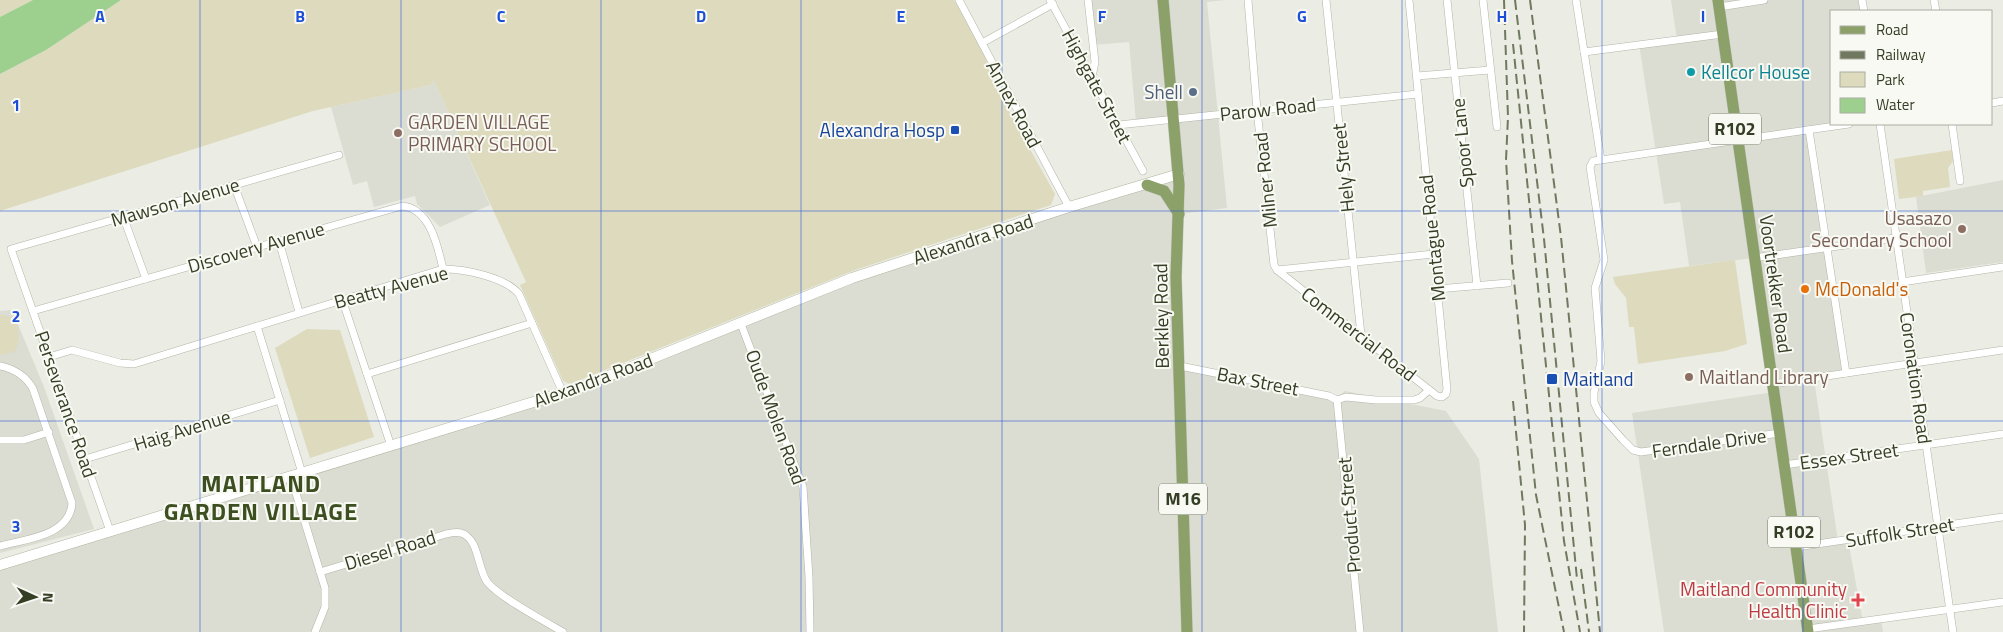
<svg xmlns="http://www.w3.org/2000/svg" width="2003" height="632" font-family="'Titillium Web',sans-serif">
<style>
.built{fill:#dbddd2}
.green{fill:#dddabe}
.water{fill:#9dcf8e}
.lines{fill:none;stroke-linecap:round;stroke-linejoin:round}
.street-casing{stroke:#b0b5a7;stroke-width:8}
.secondary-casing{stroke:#afb5a0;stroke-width:11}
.primary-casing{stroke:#c6c9c2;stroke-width:12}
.street{stroke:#fff;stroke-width:7}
.secondary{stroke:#fff;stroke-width:10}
.primary{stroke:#8ca06a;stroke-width:11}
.rail{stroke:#70795f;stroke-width:2;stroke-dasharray:10 5;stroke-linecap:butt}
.grid{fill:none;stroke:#1d4ed8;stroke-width:1;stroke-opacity:0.55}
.culture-dot{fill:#0f9aa8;stroke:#f9f9f4;stroke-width:2}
.service-dot{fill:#5c6f8a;stroke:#f9f9f4;stroke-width:2}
.transit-dot{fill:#1a4fb4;stroke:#f9f9f4;stroke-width:2}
.education-dot{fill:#8d6e63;stroke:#f9f9f4;stroke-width:2}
.food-dot{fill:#e8710a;stroke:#f9f9f4;stroke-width:2}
.health-dot{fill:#e0444e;stroke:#f9f9f4;stroke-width:2}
.labels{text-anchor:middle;stroke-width:4;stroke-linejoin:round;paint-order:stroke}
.shield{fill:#f9f9f4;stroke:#6f7662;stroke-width:1}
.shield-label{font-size:18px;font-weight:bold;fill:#343e24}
.culture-label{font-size:19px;fill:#0d838f;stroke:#f9f9f4;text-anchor:start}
.street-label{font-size:19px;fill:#343e24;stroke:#f9f9f4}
.service-label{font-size:19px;fill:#4e5e75;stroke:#f9f9f4;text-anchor:end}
.education-label{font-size:19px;fill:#785e54;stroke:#f9f9f4;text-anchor:start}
.transit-label{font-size:19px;fill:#164399;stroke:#f9f9f4;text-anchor:end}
.food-label{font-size:19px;fill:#c56008;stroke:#f9f9f4;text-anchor:start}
.health-label{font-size:19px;fill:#be3a42;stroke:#f9f9f4;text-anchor:end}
.district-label{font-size:24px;font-weight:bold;letter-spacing:1px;fill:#3d4f20;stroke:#f9f9f4}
.grid-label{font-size:16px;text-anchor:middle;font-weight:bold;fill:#1d4ed8;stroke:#f9f9f4;stroke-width:4;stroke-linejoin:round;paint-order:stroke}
</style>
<rect width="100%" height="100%" fill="#ebede4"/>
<g class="built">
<polygon points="1088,0 1225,0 1207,2 1227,208 1179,214 1180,366 1335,399 1345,391 1446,411 1479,459 1498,632 0,632 0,565 576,389 852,278 1179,175 1175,119 1136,123 1129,42 1093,45"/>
<polygon points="1671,0 1862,0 1864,11 1832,11 1832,124 1810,130 1846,373 1814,379 1838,541 1848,540 1863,622 1881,620 1883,632 1664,632 1632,413 1774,392 1754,258 1689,266 1680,202 1664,204 1639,44 1677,40"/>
<polygon points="434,81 490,205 440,227 417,204 415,196 374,207 367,181 353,185 331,107 431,85 431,83"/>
<polygon points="2003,180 2003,262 1926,273 1916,197"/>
<polygon points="12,310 44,387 94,529 0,553 0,311"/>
</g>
<g class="green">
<polygon points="0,0 33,0 0,17"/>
<polygon points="121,0 954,0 984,53 993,83 1055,194 1051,205 855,270 570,384 563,381 520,285 526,282 434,81 431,83 431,85 313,111 0,211 0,74 46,50"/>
<polygon points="1952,150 1953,161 1948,168 1950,187 1923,191 1923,196 1899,199 1894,159"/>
<polygon points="1735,260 1747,344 1725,351 1638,364 1634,327 1629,327 1626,298 1615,284 1613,277"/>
<path d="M0,315c20,0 23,24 14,37l-14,3z"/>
<polygon points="307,329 340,330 374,437 310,458 275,348"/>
</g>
<polygon class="water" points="33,0 121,0 46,50 0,74 0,17"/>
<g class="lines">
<defs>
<g id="street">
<polyline points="959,0 1069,207"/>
<polyline points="1050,0 1143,171"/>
<polyline points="1088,0 1095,62 1092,77"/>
<polyline points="1248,0 1257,110 1274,265 1277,270 1437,396 1442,397 1446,394 1447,389 1409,0"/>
<polyline points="1326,0 1361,335"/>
<polyline points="1447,0 1477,286"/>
<polyline points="1483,0 1497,127"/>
<polyline points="1576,0 1601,160"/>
<polyline points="1862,0 1864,11"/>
<polyline points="1934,0 1936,11"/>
<polyline points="1719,7 1764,0"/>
<polyline points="982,43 1053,4"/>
<polyline points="1584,52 1723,34"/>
<polyline points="1417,76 1490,70"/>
<polyline points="1992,103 2003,101"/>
<polyline points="1880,124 1953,632"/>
<polyline points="1952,124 1960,181"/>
<polyline points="1118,125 1418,94"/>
<polyline points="1809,130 1846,373"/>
<polyline points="234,185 257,247"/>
<polyline points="123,216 146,279"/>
<polyline points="279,241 299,312"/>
<polyline points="1754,258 1895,238"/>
<polyline points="1277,270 1434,254"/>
<polyline points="1902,282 2003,267"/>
<polyline points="1437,289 1508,283"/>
<polyline points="342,299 391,446"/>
<path d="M33,311l369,-105c28,2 36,41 41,63"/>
<polyline points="741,324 803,487 809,577 810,632"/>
<polyline points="257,326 302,473"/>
<path d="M49,357l23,-7 48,13 14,1 309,-95c21,0 62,8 76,25l44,99"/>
<path d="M0,366c14,3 26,10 33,23l39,114c-2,33 -46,36 -72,43"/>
<polyline points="1180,366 1329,396 1337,400 1360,632"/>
<polyline points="367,374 532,323"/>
<polyline points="1773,384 2003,350"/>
<polyline points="1337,400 1346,397 1376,400 1414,400 1420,398 1429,390"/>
<polyline points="1780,433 1641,452 1633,450 1623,440 1599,413 1594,402 1594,393 1601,361 1595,288 1604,260 1590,167 1593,161 1601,160 1849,124"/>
<polyline points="0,440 24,440 49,432"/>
<polyline points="85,459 280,400"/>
<polyline points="1784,465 2003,434"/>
<polyline points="291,477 325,588 325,607 315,632"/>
<polyline points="110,531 11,249 339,155"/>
<polyline points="1796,547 2003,517"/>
<path d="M320,572l126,-38c4,-1 11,-2 15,-1 19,6 16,37 27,50 13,15 56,38 75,49"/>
<polyline points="1808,629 2003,602"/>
</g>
<polyline id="secondary" points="0,565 576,389 852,278 1069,207 1179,174"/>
<g id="primary">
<polyline points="1163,0 1179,185 1176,277 1187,632"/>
<polyline points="1718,0 1808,632"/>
<polyline points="1147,185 1164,191 1179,214"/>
</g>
</defs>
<use href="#street" class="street-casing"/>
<use href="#secondary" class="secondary-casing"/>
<use href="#primary" class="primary-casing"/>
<use href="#street" class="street"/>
<use href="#secondary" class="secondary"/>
<use href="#primary" class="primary"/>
<g class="rail">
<polyline points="1504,0 1508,117 1506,160 1512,261 1536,495 1564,632"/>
<polyline points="1515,0 1544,239 1577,579"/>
<polyline points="1530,0 1561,237 1600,632"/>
<polyline points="1513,44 1564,541 1580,632"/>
<polyline points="1513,401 1525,525 1524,632"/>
<polyline points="1581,569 1589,632"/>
</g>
</g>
<path class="grid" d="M200,0v632M401,0v632M601,0v632M801,0v632M1002,0v632M1202,0v632M1402,0v632M1602,0v632M1803,0v632M0,211h2003M0,421h2003"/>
<circle class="culture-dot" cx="1691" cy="72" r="5"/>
<circle class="service-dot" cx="1193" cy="92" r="5"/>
<g class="transit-dot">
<rect x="950" y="125" width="10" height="10" rx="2.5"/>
<rect x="1546" y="373" width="12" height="12" rx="2.5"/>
</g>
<g class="education-dot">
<circle cx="398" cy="133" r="5"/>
<circle cx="1962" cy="229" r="5"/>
<circle cx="1689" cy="377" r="5"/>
</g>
<circle class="food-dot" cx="1805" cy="289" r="5"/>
<path class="health-dot" d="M1855.5 592.5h5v5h5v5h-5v5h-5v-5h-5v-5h5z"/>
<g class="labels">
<g class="shield">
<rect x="1709" y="113.5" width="52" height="31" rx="4"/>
<rect x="1159" y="483.5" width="48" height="31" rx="4"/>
<rect x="1768" y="516.5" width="52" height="31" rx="4"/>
</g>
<g class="shield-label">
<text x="1735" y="135">R102</text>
<text x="1183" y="505">M16</text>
<text x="1794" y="538">R102</text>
</g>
<g class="culture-label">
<text x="1701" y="79">Kellcor House</text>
</g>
<g class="street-label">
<text transform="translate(1097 86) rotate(62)" y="7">Highgate Street</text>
<text transform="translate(1014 104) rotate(62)" y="7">Annex Road</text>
<text transform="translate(1268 109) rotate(-6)" y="7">Parow Road</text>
<text transform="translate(1462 143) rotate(-96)" y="7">Spoor Lane</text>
<text transform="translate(1343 168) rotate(-96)" y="7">Hely Street</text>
<text transform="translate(1265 180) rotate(-96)" y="7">Milner Road</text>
<text transform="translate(175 202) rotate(-16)" y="7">Mawson Avenue</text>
<text transform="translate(1432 238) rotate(-96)" y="7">Montague Road</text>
<text transform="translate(973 239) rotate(-18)" y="7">Alexandra Road</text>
<text transform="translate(256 247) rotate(-16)" y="7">Discovery Avenue</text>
<text transform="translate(1776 284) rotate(82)" y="7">Voortrekker Road</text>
<text transform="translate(391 287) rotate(-15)" y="7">Beatty Avenue</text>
<text transform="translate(1161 316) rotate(-91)" y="7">Berkley Road</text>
<text transform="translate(1359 334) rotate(38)" y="7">Commercial Road</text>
<text transform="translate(1916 378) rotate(82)" y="7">Coronation Road</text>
<text transform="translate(593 380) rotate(-20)" y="7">Alexandra Road</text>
<text transform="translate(1258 381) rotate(11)" y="7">Bax Street</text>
<text transform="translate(66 404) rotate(71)" y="7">Perseverance Road</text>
<text transform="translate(776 417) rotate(70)" y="7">Oude Molen Road</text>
<text transform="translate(182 430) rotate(-17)" y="7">Haig Avenue</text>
<text transform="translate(1709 443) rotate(-8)" y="7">Ferndale Drive</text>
<text transform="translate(1849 456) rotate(-8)" y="7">Essex Street</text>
<text transform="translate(1349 515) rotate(-95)" y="7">Product Street</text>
<text transform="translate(1900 532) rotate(-9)" y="7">Suffolk Street</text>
<text transform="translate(390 550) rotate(-17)" y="7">Diesel Road</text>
</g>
<g class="service-label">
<text x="1183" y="99">Shell</text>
</g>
<g class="education-label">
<text x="408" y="129">GARDEN VILLAGE<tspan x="408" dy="22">PRIMARY SCHOOL</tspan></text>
<text x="1952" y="225" text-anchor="end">Usasazo<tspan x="1952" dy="22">Secondary School</tspan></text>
<text x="1699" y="384">Maitland Library</text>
</g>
<g class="transit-label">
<text x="945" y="137">Alexandra Hosp</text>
<text x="1563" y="386" text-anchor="start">Maitland</text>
</g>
<g class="food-label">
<text x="1815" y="296">McDonald's</text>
</g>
<g class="health-label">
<text x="1847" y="596">Maitland Community<tspan x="1847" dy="22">Health Clinic</tspan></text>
</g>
<g class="district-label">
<text x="261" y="492">MAITLAND<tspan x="261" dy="28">GARDEN VILLAGE</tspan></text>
</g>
</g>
<g class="grid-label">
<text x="100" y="22">A</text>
<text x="300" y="22">B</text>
<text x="501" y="22">C</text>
<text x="701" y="22">D</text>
<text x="901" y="22">E</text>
<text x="1102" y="22">F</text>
<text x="1302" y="22">G</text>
<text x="1502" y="22">H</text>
<text x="1703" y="22">I</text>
<text x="16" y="111">1</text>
<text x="16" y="322">2</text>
<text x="16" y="532">3</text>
</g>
<rect x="1830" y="10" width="162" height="115" fill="#f9f9f4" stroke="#aaaea1"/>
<rect x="1840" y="26" width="25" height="8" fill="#8ca06a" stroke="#aaaea1"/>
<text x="1876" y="35" font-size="15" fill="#343e24">Road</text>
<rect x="1840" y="51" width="25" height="8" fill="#70795f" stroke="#aaaea1"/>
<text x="1876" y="60" font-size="15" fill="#343e24">Railway</text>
<rect x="1840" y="72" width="25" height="15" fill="#dddabe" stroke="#aaaea1"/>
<text x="1876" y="85" font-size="15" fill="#343e24">Park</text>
<rect x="1840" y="98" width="25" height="15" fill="#9dcf8e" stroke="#aaaea1"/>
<text x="1876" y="110" font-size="15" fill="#343e24">Water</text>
<g transform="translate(35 597) rotate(93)" stroke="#f9f9f4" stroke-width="4" paint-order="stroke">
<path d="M0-4L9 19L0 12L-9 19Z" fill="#343e24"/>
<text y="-8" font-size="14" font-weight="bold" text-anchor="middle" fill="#343e24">N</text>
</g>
</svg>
